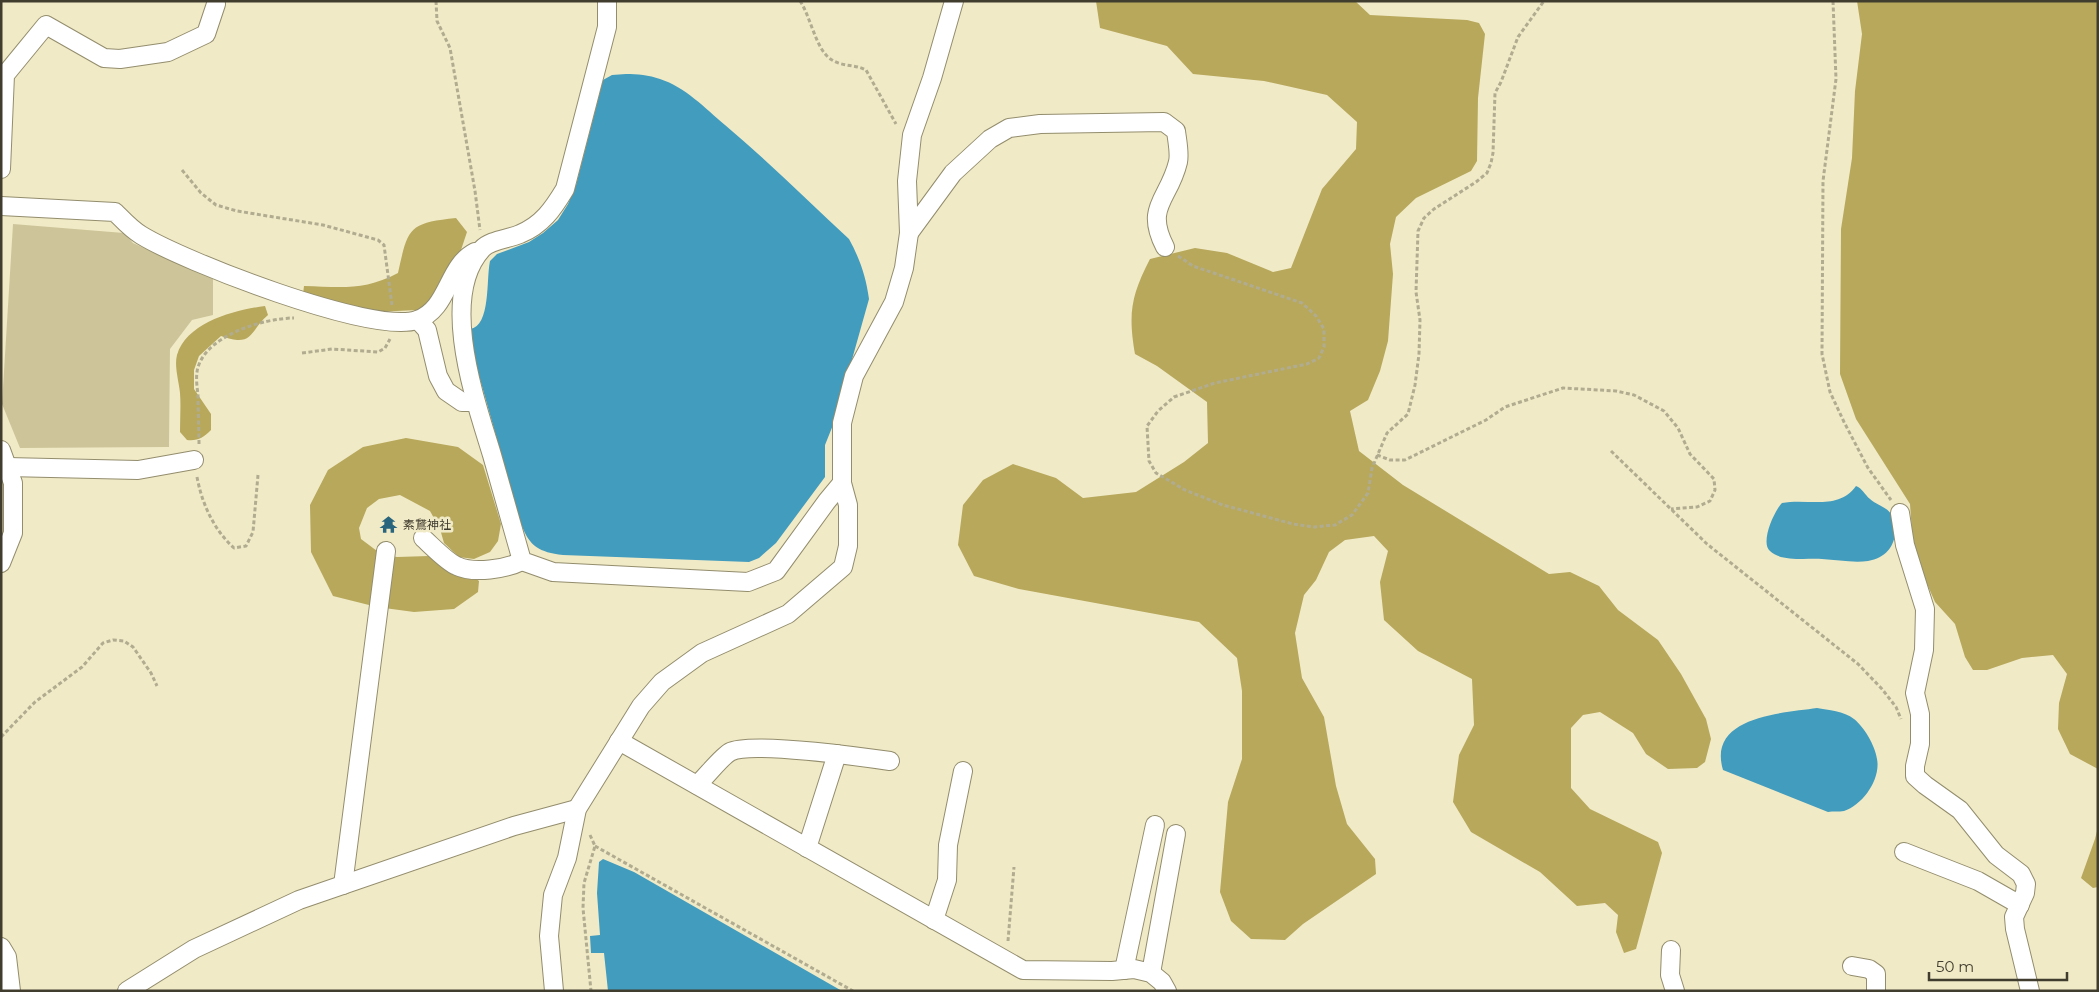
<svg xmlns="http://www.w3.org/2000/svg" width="2099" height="992" font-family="Montserrat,'Noto Sans JP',sans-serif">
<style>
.green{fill:#cdc599}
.forest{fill:#b7a85c}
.water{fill:#429cbe}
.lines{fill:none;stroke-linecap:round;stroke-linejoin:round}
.street-casing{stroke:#938d6d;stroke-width:20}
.path{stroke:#b1ac90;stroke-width:3;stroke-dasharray:4 2.5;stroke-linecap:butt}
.street{stroke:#fff;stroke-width:18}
.labels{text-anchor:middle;stroke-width:5;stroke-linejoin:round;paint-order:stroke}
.poi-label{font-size:12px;fill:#403d2f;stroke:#f1eac7;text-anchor:start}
</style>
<rect width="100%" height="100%" fill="#f1eac7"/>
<polygon class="green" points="13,224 124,233 133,243 213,279 213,315 192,320 170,349 169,447 20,448 2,404"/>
<g class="forest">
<path d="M1096,1h259l15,14 97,5 12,3 6,11 -7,64 -1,63 -6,10 -55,27 -20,19 -6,27 3,30 -5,67 -8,30 -12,29 -18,11 9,40 44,34 146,89 21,-2 29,14 19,24 40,30 23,34 25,45 5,20 -6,23 -8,6 -29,1 -22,-15 -13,-21 -33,-21 -17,3 -12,13v60l19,21 68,33 4,11 -26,96 -12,4 -8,-21 2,-17 -13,-12 -28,3 -37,-34 -69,-40 -18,-30 6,-47 15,-30 -2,-46 -54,-28 -34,-31 -4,-38 8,-31 -14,-15 -29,4 -16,12 -13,28 -12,15 -9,38 7,45 22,39 12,69 11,38 28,35 1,15 -73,50 -18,16 -34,-1 -20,-18 -11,-29 8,-90 14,-43v-68l-5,-33 -38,-36 -180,-33 -45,-13 -16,-31 5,-40 20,-25 30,-16 43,14 27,20 53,-6 48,-30 24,-19 -1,-41 -50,-36 -22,-12c-7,-41 -4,-58 15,-95l45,-11 32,5 46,19 18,-4 31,-79 34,-40 1,-27 -30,-27 -63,-14 -71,-7 -26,-28 -67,-18z"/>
<polygon points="1857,1 2098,1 2098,769 2070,754 2058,729 2059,703 2067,674 2053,655 2022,658 1987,670 1973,670 1965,657 1955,624 1935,602 1920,568 1913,547 1910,504 1856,419 1840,374 1841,229 1852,158 1855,91 1862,34"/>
<path d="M456,218l11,14 -6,18 -26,47 -17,13 -44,2 -71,-18 1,-8c37,1 60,5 94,-13 10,-45 10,-50 58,-55z"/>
<path d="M265,306l3,9c-19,16 -14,33 -47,21l-22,20 -5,14v19l17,25v16c-8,8 -13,11 -24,10l-7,-8c0,-13 1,-26 0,-39 -1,-11 -6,-27 -3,-38 10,-33 58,-45 88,-49z"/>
<polygon points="406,438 458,447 483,465 501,524 498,541 490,552 474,559 459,557 444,543 440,529 430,511 400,495 379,499 367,508 359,528 361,539 381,554 397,557 429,556 470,574 479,581 478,592 454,609 414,612 377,607 333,596 311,552 310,505 328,470 363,447"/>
<polygon points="2098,827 2098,887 2093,888 2081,878 2095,839"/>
</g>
<g class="water">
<path d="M626,74c11,0 23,1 34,5 25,8 45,29 65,46 43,36 83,76 124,114 11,20 17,38 20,60l-34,121 -10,25v32l-49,66 -17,15 -10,4 -186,-7c-24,-3 -33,-8 -42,-31l-47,-166 -4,-29c21,-3 16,-50 20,-68l7,-7 32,-12 14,-9 15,-13 10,-16 8,-19 27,-105 9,-5z"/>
<path d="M1856,486c6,2 9,9 14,13 8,7 19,8 23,19 7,20 -3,40 -25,43 -14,2 -31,-1 -46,-2 -15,-1 -41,3 -52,-8 -10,-8 4,-40 12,-48 26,-5 56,8 74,-17z"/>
<path d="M1817,708c11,2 27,3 37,11 10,8 21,26 23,40 4,20 -14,46 -33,52 -5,1 -11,0 -16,1l-105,-42c-16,-54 60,-57 94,-62z"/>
<polygon points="603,859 634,872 842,991 608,991 604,953 591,953 590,936 600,935 597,893 599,862"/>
</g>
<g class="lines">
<defs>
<g id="street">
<path d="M607,1v26l-42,162c-12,20 -23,36 -45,45 -11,5 -30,6 -38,15 -44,48 -6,153 10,206 10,35 20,71 30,106l31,11 195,10 28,-11 51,-70 15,-18"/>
<polyline points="1,169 5,75 46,25 104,58 120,59 168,52 206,34 216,4"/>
<path d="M1,206l114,6c8,8 16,17 26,23 42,26 231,100 276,85 32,-11 30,-54 58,-68"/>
<path d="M909,233l44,-60 37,-34 19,-11 31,-4 124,-2 12,9c1,9 4,22 2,31 -9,38 -34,44 -13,85"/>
<polyline points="418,320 427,330 438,376 446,391 462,402 475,402"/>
<polyline points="1,450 13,483 13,533 1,563"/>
<polyline points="7,467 138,470 194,460"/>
<polyline points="1900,513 1905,545 1925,609 1924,650 1915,693 1920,714 1920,744 1915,766 1915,776 1925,785 1960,810 1996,855 2021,874 2026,884 2025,893 2014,917 2015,929 2030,991"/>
<path d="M423,538c9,8 24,24 34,28 17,8 49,3 65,-5"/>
<polyline points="619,741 1023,970 1112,971 1134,969 1151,973 1162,982 1167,991"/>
<path d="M697,785c8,-7 24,-28 33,-33 20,-11 132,5 160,9"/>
<polyline points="807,848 837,754"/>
<polyline points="1904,852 1978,881 2020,905"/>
<polyline points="343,885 386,551"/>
<polyline points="934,920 947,880 948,845 963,771"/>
<polyline points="1,947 7,957 11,991"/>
<polyline points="1671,950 1670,975 1675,991"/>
<polyline points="1852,966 1869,969 1876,974 1876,991"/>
<polyline points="1124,970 1155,825"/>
<polyline points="1151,973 1176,834"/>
<polyline points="127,991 194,949 299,900 514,826 577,809"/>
<polyline points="554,991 549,936 553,895 567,858 577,809 641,706 662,682 702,653 788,614 843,567 848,546 848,505 842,483 842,423 854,376 894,302 904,268 909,233 907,181 912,135 932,78 954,1"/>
</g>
</defs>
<use href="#street" class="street-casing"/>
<g class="path">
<polyline points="436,1 437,21 450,48 475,191 480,230"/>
<path d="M800,1c11,16 16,50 32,59 11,7 23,4 34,10l30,54"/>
<polyline points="1833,1 1836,79 1823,181 1822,354 1830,392 1844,422 1868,468 1891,500"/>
<polyline points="182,170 201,193 216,205 237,211 323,225 378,240 384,245 392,305"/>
<polyline points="1178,256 1193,266 1302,303 1316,316 1324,329 1324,347 1319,358 1307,364 1215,383 1174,397 1158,411 1147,426 1149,461 1156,473 1185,490 1223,505 1293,524 1314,527 1335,525 1352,515 1368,493 1372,468 1387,433 1408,414 1415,385 1419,354 1420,320 1416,292 1418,231 1424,218 1434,209 1476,182 1487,173 1491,163 1493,153 1495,93 1501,82 1518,37 1544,1"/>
<polyline points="302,353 332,349 378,352 385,348 390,339"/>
<path d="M199,444c0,-16 -1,-33 -1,-49 -1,-8 -2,-16 -1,-23 5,-36 67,-54 97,-54"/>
<polyline points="1611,451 1707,544 1858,664 1882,689 1896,707 1901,719"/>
<polyline points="1377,455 1390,460 1405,460 1486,420 1505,407 1563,388 1616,391 1634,395 1664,411 1678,428 1690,454 1714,479 1715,490 1710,501 1697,507 1671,509"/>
<path d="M197,477c5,27 17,53 37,71l12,-2 7,-14 5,-57"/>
<polyline points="1,737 35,702 82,667 103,643 113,640 124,641 133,647 151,673 157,686"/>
<polyline points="590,835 595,846 584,883 583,908 591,991"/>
<polyline points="595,846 853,991"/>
<polyline points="1008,941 1014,867"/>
</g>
<use href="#street" class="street"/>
</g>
<defs>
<symbol id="temple-bare" viewBox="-9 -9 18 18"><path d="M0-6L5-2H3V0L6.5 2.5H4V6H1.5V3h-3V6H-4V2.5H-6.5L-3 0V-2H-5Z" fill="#29667d" stroke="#f1eac7" stroke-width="2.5" paint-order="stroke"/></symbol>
</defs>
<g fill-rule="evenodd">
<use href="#temple-bare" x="376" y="512" width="25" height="25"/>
</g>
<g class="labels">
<g class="poi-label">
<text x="403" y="529">素鵞神社</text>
</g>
</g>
<rect width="2099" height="992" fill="none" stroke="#403d2f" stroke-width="5"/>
<path d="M1929 972v8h138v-8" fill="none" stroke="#403d2f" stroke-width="2.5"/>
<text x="1936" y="972" font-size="15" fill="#403d2f" stroke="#f1eac7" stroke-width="4" paint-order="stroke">50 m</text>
</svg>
